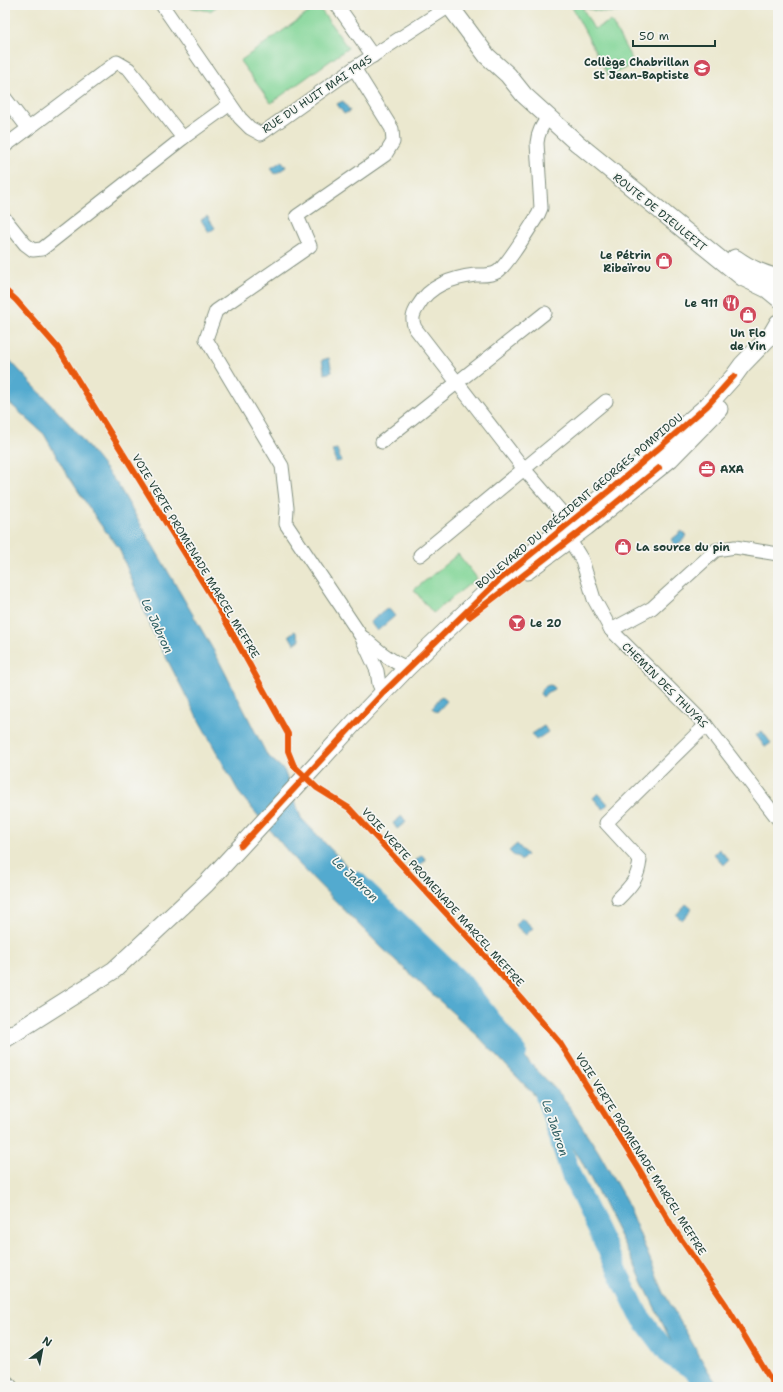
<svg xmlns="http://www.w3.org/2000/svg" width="783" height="1392" font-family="'Shantell Sans',sans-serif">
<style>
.green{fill:#83d698;stroke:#518a66}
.water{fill:#52aacf;stroke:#387482}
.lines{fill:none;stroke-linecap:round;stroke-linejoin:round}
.river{stroke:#52aacf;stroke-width:20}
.minor-casing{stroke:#859282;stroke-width:15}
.major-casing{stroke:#859282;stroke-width:19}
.minor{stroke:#fff;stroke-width:13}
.major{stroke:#fff;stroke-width:17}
.cycleway-casing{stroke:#f6f6f2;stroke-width:8}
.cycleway{stroke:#e8590c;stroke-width:6}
.labels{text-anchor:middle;stroke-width:3.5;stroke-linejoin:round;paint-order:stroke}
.poi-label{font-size:11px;font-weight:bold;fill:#1f3d34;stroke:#f6f6f2;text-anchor:end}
.street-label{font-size:11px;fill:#1f3d34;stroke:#f6f6f2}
.water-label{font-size:12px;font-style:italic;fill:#2e5e62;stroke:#f6f6f2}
</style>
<rect width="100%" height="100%" fill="#f6f6f2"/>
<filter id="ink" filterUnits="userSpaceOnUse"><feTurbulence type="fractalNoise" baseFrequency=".025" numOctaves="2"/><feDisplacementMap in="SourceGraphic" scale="8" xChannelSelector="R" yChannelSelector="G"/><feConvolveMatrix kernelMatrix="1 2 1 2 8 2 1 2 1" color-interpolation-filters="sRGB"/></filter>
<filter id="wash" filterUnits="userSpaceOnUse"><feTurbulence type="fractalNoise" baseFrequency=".012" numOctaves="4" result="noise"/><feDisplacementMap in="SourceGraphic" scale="16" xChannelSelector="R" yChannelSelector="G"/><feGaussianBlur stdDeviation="0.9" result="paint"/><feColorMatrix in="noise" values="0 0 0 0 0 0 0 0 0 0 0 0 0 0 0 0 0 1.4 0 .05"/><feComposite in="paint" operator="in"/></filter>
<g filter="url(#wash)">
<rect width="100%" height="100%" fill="#ebe8cf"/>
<g class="green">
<polygon points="187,5 219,5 210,11 189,7"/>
<path d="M571,5h65c-16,12 -37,7 -54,2l12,22 17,-8 23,42 -25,14z"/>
<polygon points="318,6 348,48 271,103 240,61"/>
<polygon points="458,554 477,578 433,613 414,590"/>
</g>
<g class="water">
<polygon points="343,101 350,111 344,114 337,104"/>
<polygon points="282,161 286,167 275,174 271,168"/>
<polygon points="207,216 215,228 209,232 201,220"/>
<polygon points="5,355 72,427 118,485 215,653 267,755 284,770 301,818 344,863 408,937 562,1096 598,1151 625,1199 664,1293 707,1369 719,1387 701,1387 680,1360 632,1260 581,1160 541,1102 478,1036 381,947 296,861 240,794 196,715 153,632 119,548 100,524 65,471 44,434 5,399"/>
<polygon points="329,358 332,372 325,374 322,360"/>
<polygon points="337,449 341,461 336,462 332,450"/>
<polygon points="682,531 687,536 676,546 671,540"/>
<polygon points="388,608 395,616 377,631 370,622"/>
<polygon points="295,631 300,640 294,644 289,635"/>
<path d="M550,685l3,1 1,3 -8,4 -3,4 -3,-3c2,-5 4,-8 10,-9z"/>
<polygon points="441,696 447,701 437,712 432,708"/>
<polygon points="544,726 548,732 536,740 532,734"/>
<polygon points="762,731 771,743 765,747 756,735"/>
<polygon points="598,793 608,804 603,809 593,798"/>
<polygon points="402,816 406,822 397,829 393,823"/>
<polygon points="517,844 527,855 521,861 517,856 514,856 509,851"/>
<polygon points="719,849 729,860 724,865 714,854"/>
<polygon points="422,855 426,860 416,869 412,864"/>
<polygon points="686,904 692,909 682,920 676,915"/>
<polygon points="522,918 533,928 526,935 515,925"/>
</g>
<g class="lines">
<g class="river">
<polyline points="356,881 463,984 517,1053"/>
<polyline points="545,1096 549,1107 571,1175 639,1315 670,1356 694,1370 705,1387"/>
</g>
</g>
</g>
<g filter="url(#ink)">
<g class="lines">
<defs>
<g id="minor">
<polyline points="162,5 240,118 250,128 261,134 354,68 451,5"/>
<polyline points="337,5 373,56"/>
<polyline points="354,68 392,129 393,142 385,155 297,216 310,246 216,311 206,339 282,466 287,508 286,524 361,636 377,671 379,684 383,693"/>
<polyline points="5,98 28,128"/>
<path d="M548,117c-6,9 -10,15 -11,26l4,65 -3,7c-8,12 -31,51 -41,57 -7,4 -15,3 -22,3 -23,3 -45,10 -57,31 -5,8 -7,13 -3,22l109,141 46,53"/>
<polyline points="183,138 230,104"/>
<polyline points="5,146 117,62 129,69 183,138 42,249 33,250 25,244 5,219"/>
<polyline points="382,442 545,313"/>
<polyline points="568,532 566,534 582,560 594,599 611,630 706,725 778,819"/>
<polyline points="420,555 606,401"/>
<polyline points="611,630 652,608 716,550 735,547 778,554"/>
<path d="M364,638c14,12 26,23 43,30"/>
<path d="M618,899c13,-13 20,-20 22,-39l-34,-37 100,-98"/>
</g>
<g id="major">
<polyline points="449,5 487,56 508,75 524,95 577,143 742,277 767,289 778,298"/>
<path d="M735,258c16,11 25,15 43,20"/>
<polyline points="527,571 586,527 670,459 719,409"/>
<polyline points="5,1039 114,970 206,884 317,764 355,722 407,668 498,581 610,490 707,406 734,376 742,365 771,335 778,323"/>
<polyline points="5,1383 9,1387"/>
</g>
</defs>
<use href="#minor" class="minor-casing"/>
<use href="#major" class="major-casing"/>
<use href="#minor" class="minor"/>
<use href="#major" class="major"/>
<defs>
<g id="cycleway">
<polyline points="5,290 16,300 58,348 216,604 288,734 288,751 294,766 317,788 349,808 478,948 560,1043 639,1169 672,1226 726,1305 775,1387"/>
<polyline points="469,617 586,527 659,468"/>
<polyline points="241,846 383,693 498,581 610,490 659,448 707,406 734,376"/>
</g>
</defs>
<use href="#cycleway" class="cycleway-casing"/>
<use href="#cycleway" class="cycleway"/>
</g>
</g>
<defs>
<symbol id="school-disc" viewBox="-11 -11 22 22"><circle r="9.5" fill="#d1495b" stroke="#f6f6f2"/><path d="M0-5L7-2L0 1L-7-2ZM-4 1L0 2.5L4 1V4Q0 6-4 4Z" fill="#fff"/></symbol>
<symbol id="shop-disc" viewBox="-11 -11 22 22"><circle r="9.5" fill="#d1495b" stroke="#f6f6f2"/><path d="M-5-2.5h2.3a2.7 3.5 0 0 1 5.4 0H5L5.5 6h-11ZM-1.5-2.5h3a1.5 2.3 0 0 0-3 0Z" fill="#fff"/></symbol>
<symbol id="restaurant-disc" viewBox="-11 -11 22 22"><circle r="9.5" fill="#d1495b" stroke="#f6f6f2"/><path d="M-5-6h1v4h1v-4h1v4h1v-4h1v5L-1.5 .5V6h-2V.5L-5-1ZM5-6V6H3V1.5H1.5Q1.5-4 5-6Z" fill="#fff"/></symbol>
<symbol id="office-disc" viewBox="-11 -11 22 22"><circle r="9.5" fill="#d1495b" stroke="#f6f6f2"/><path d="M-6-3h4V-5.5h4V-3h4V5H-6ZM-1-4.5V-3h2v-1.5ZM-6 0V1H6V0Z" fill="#fff"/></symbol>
<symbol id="bar-disc" viewBox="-11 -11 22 22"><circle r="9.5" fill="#d1495b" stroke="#f6f6f2"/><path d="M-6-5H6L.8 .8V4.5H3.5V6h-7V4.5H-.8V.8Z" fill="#fff"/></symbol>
</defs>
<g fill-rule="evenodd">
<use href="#school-disc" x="692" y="58" width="20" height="20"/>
<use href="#shop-disc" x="654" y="251" width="20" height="20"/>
<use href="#restaurant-disc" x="721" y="293" width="20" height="20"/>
<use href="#shop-disc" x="738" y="305" width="20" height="20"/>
<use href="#office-disc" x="697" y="459" width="20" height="20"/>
<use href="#shop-disc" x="613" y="537" width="20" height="20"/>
<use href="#bar-disc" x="507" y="613" width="20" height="20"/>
</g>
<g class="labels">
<g class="poi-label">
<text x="689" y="66">Collège Chabrillan<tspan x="689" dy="13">St Jean-Baptiste</tspan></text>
<text x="651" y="259">Le Pétrin<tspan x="651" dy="13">Ribeïrou</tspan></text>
<text x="718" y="307">Le 911</text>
<text x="748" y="337" text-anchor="middle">Un Flo<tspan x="748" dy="13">de Vin</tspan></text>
<text x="720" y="473" text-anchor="start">AXA</text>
<text x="636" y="551" text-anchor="start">La source du pin</text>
<text x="530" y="627" text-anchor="start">Le 20</text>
</g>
<g class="street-label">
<text transform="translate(317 94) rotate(-34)" y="4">RUE DU HUIT MAI 1945</text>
<text transform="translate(660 212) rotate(39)" y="4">ROUTE DE DIEULEFIT</text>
<text transform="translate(579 501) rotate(-40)" y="4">BOULEVARD DU PRÉSIDENT GEORGES POMPIDOU</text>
<text transform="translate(196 556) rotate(59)" y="4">VOIE VERTE PROMENADE MARCEL MEFFRE</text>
<text transform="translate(665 685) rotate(45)" y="4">CHEMIN DES THUYAS</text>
<text transform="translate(443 897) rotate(48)" y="4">VOIE VERTE PROMENADE MARCEL MEFFRE</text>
<text transform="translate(641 1154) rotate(58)" y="4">VOIE VERTE PROMENADE MARCEL MEFFRE</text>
</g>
<g class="water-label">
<text transform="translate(157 626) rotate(65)" y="4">Le Jabron</text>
<text transform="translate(355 879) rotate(44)" y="4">Le Jabron</text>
<text transform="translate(555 1128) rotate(71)" y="4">Le Jabron</text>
</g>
</g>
<rect width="783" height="1392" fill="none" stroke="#f6f6f2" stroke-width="20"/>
<g transform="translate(42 1350) rotate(32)" stroke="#f6f6f2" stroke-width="3" paint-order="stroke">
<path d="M0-3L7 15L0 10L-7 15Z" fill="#1f3d34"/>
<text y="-6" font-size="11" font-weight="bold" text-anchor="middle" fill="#1f3d34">N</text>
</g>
<path d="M633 40v6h82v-6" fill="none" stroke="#1f3d34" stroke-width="2"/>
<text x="639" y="40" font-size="12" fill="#1f3d34" stroke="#f6f6f2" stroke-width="3" paint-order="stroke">50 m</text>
</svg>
